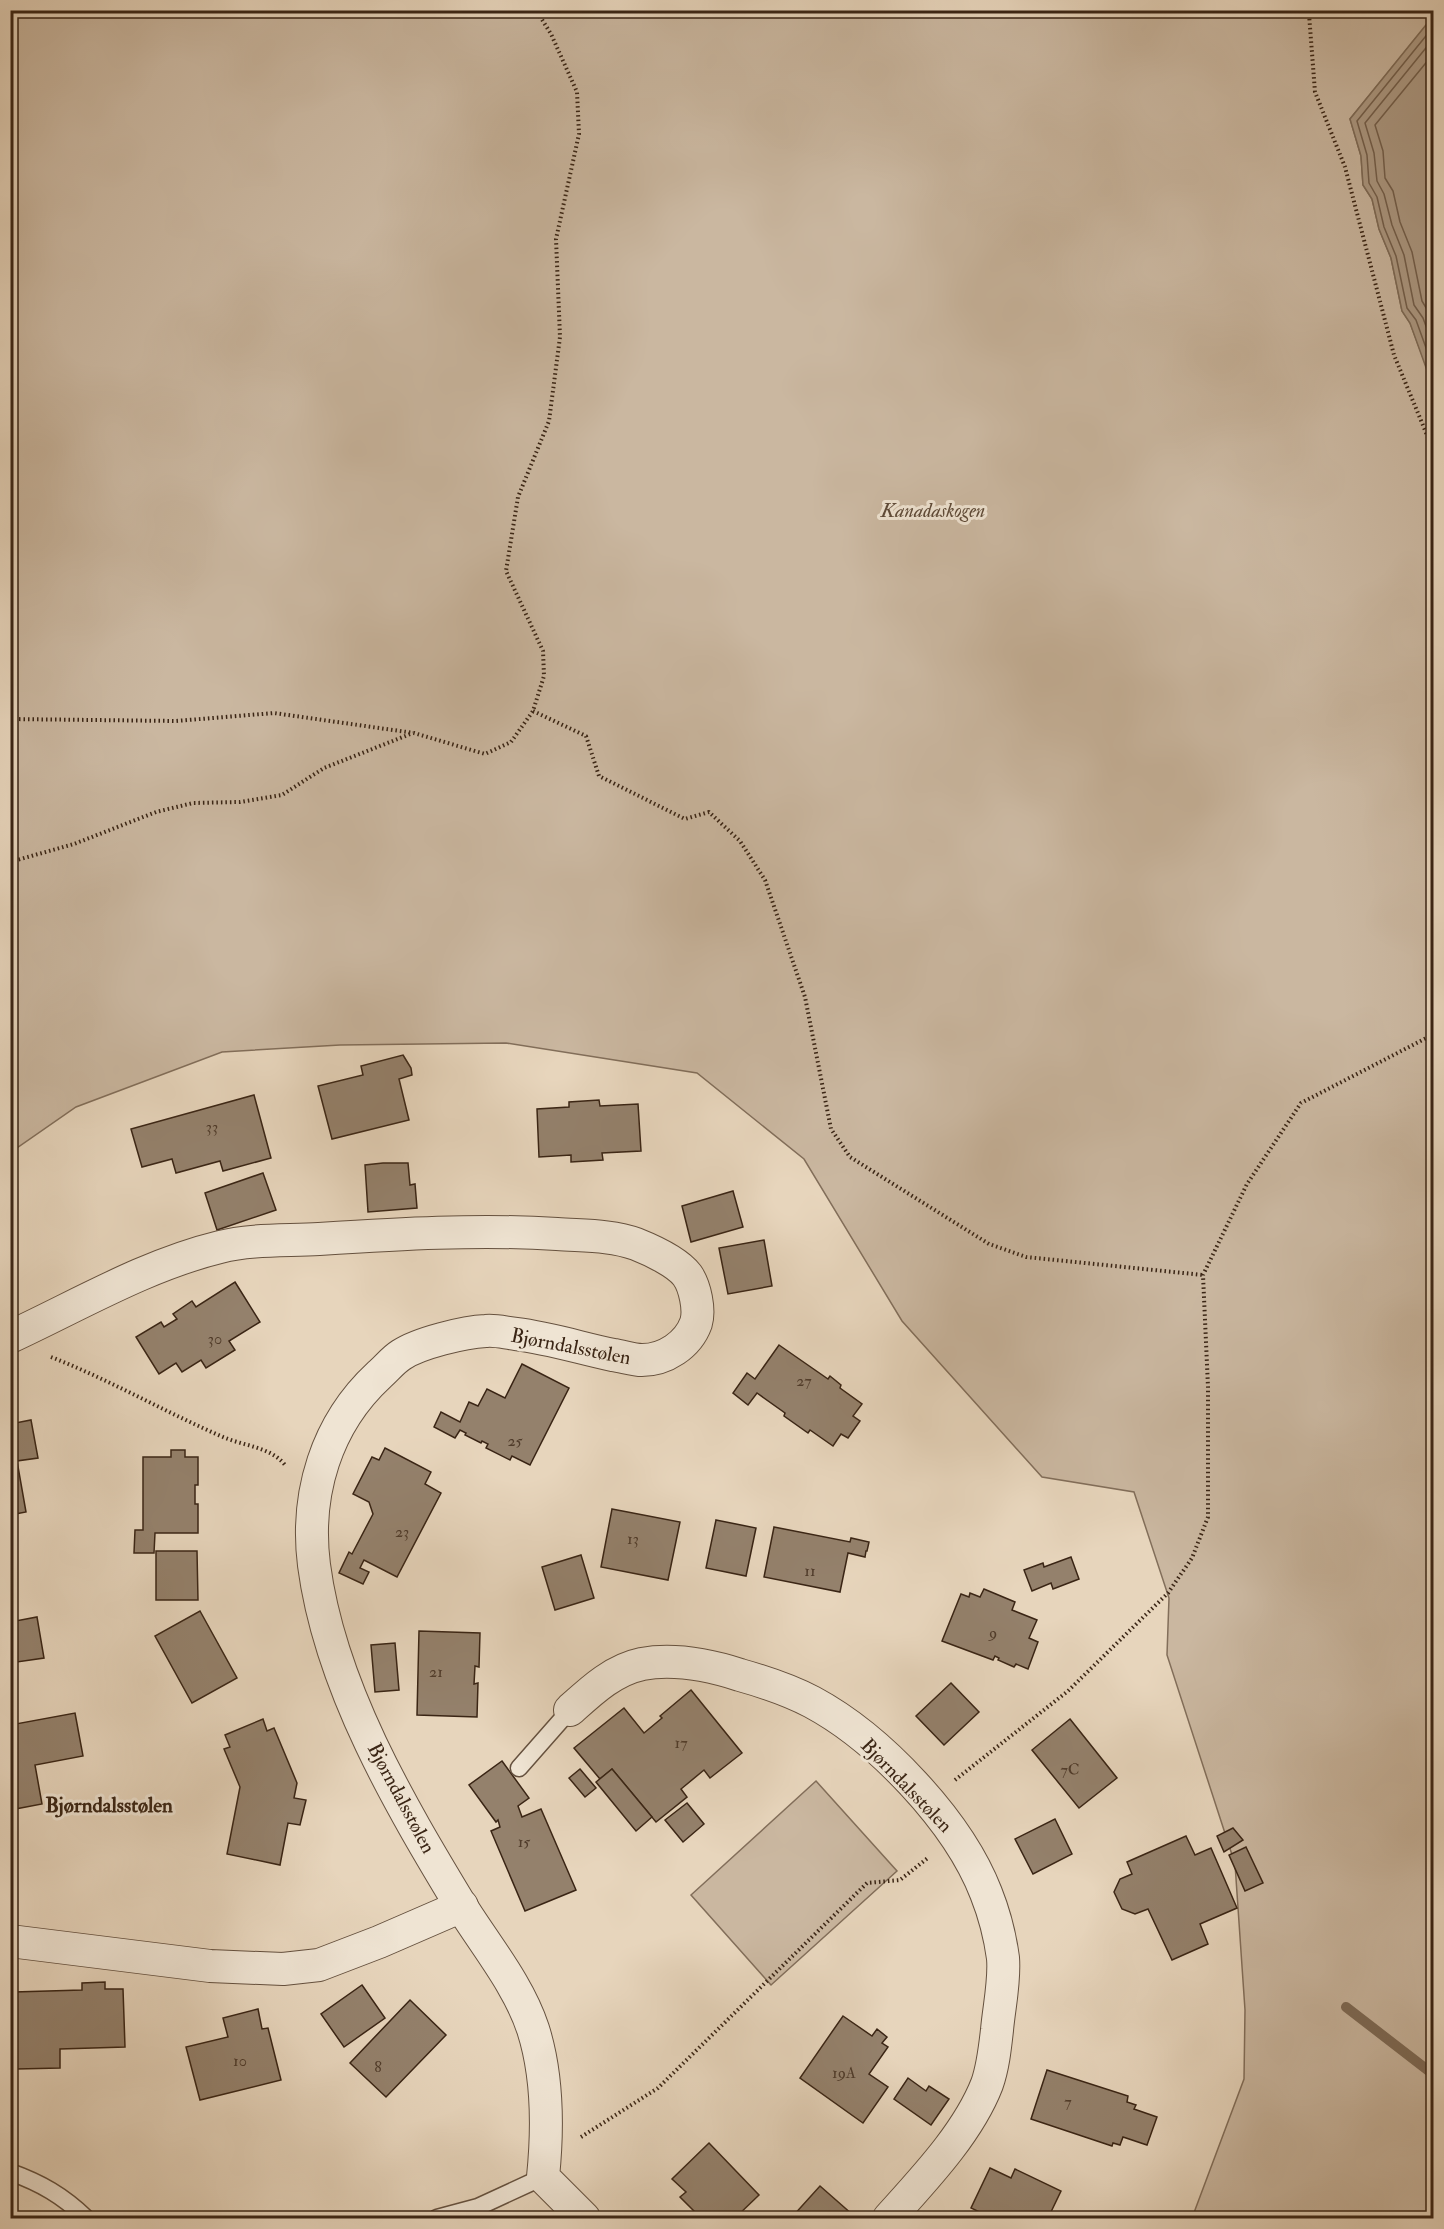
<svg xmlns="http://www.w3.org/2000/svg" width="1444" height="2229" font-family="'IM FELL Double Pica',serif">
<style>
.green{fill:#cab7a0;stroke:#826e5a;stroke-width:1.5}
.water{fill:#ac9983;stroke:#7e6b57;stroke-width:1.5}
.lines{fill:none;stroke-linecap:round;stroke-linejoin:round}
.shore{stroke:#735f4c;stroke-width:1.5}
.stream{stroke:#7e6b57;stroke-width:10}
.building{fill:#94816c;stroke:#3a2515;stroke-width:1.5}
.lane-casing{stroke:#65513f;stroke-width:19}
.street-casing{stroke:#65513f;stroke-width:34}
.path{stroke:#3a2515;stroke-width:4;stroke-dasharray:1.5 3;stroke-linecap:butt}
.lane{stroke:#efe4d3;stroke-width:16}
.street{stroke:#efe4d3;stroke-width:32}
.labels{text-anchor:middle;stroke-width:6;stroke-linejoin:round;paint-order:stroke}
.number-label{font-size:16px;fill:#503c2b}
.park-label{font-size:20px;font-style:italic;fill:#5e4a38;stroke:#efe4d3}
.street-label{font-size:20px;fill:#3a2515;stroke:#efe4d3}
.neighbourhood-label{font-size:21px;font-weight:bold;fill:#3a2515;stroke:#efe4d3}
</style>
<rect width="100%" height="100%" fill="#e7d5bc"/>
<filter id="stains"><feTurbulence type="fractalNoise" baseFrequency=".00333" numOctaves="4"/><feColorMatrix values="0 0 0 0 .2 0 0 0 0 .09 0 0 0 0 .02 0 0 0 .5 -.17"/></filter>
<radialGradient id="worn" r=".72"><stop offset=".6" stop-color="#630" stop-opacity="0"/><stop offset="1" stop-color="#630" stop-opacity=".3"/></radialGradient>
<g class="green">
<polygon points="11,11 1433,11 1433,19 1430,21 1350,119 1361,156 1363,185 1372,199 1379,229 1391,258 1402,311 1410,323 1434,387 1433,2218 1192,2218 1244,2079 1245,2010 1235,1864 1167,1655 1169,1598 1134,1492 1042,1477 902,1321 804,1159 697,1073 506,1043 340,1045 222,1052 76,1107 11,1152"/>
<polygon points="816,1781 897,1871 771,1985 691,1895"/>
</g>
<polygon class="water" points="1433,19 1434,19 1433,387 1410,323 1402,311 1391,258 1379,229 1372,199 1363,185 1361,156 1350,119 1430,20"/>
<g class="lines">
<g class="shore">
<polyline points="1434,26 1357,121 1367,155 1369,183 1377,197 1384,227 1396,256 1407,308 1416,320 1434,370"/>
<polyline points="1434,38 1365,123 1374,153 1377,181 1384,194 1392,225 1404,255 1414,305 1423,318 1434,348"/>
<polyline points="1434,53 1375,125 1383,151 1385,178 1393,191 1400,222 1412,252 1422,301 1434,321"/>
</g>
<polyline class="stream" points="1346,2007 1434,2075"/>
</g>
<g class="building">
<polygon points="403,1055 411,1068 412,1075 399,1079 409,1120 332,1139 318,1086 363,1075 361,1066"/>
<polygon points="254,1095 271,1158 223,1171 220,1161 176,1173 172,1159 142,1167 131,1129"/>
<polygon points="599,1100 600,1106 638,1104 641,1151 602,1153 603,1160 571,1162 571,1155 539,1157 537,1109 569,1107 569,1102"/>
<polygon points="383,1163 408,1163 410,1185 415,1184 417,1208 368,1212 365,1165"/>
<polygon points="263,1173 276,1210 217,1230 205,1193"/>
<polygon points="733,1191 743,1227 691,1242 682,1206"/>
<polygon points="764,1240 772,1286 728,1294 719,1248"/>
<polygon points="235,1282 260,1322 229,1341 235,1350 206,1368 201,1360 182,1372 176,1363 159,1374 136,1337 161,1322 164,1327 177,1319 173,1314 192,1301 196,1307"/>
<polygon points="779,1345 828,1379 830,1376 841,1385 840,1388 862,1404 853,1416 860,1421 848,1438 841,1434 833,1446 810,1430 808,1433 784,1416 785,1413 757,1393 748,1405 733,1393 747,1373 755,1379"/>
<polygon points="522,1364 569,1388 530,1465 512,1456 510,1460 486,1448 488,1444 482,1441 481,1443 465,1435 466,1433 460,1430 455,1438 434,1427 441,1412 460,1422 469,1402 478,1406 487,1389 505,1398"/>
<polygon points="31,1420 38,1458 17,1461 26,1512 10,1515 10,1424"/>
<polygon points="385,1448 431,1472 425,1484 441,1493 397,1577 364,1560 360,1568 369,1572 363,1584 339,1573 349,1552 352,1554 373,1514 369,1502 353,1494 372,1457 379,1460"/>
<polygon points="171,1450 185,1450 185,1457 198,1457 198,1485 195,1485 195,1504 198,1504 198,1533 155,1533 154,1553 134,1553 135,1530 143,1530 143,1457 171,1457"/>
<polygon points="612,1509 680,1522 668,1580 601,1567"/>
<polygon points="716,1520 756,1528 746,1576 706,1568"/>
<polygon points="774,1527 850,1542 851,1538 869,1542 867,1551 866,1551 865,1557 848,1553 840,1592 764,1577"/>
<polygon points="156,1551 197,1551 198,1600 156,1600"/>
<polygon points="581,1555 594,1598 555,1610 542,1567"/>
<polygon points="1071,1557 1079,1579 1053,1589 1051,1583 1032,1591 1024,1570 1043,1563 1044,1567"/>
<polygon points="984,1589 1015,1602 1012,1610 1037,1620 1029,1638 1038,1642 1028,1669 1016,1664 1014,1667 998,1660 999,1658 995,1656 993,1660 942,1641 961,1594 969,1597 970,1593 980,1597"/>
<polygon points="200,1611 237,1678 192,1703 155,1636"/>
<polygon points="37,1617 44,1658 10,1663 10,1622"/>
<polygon points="419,1631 480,1633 479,1667 475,1666 474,1684 478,1683 477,1717 417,1715"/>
<polygon points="395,1643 399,1690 375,1692 371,1645"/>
<polygon points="951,1683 979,1712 944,1745 916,1716"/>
<polygon points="691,1690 742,1753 710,1778 704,1770 681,1789 687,1797 656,1822 612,1769 600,1779 574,1748 624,1708 644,1733 662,1718 660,1716"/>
<polygon points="75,1713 83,1756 35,1765 42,1804 10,1810 10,1725"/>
<polygon points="263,1719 267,1731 274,1728 297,1783 294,1798 306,1800 300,1825 288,1823 280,1865 227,1854 240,1787 224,1749 230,1747 225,1735"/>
<polygon points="1070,1719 1117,1778 1079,1808 1032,1750"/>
<polygon points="502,1761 529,1798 518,1806 522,1817 541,1809 576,1890 525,1911 491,1831 500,1827 498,1820 496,1822 469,1785"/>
<polygon points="580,1769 596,1788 585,1797 569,1778"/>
<polygon points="612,1769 652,1817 636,1831 596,1782"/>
<polygon points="687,1803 704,1824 683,1842 665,1820"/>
<polygon points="1055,1819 1072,1854 1033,1874 1015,1839"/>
<polygon points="1233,1828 1243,1840 1224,1852 1217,1836"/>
<polygon points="1186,1836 1195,1855 1211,1848 1237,1908 1200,1924 1208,1944 1172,1960 1148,1909 1135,1914 1122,1909 1114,1892 1120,1879 1132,1874 1127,1862"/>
<polygon points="1246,1847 1263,1883 1245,1891 1229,1855"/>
<polygon points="105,1982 105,1989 123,1989 125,2047 60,2049 60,2068 17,2069 14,1992 82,1990 82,1983"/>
<polygon points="362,1985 385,2018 344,2047 321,2014"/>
<polygon points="410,2000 446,2035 386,2097 350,2063"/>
<polygon points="258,2009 262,2029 268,2028 281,2080 200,2100 186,2047 228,2037 223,2018"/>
<polygon points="843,2016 872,2036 877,2029 887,2037 882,2043 888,2047 869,2074 888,2087 863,2123 800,2078"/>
<polygon points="1047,2070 1128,2096 1127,2102 1136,2105 1134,2109 1157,2117 1147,2145 1123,2137 1120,2145 1113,2143 1112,2146 1031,2119"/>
<polygon points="908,2078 926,2091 929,2086 949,2099 931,2125 894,2099"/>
<polygon points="709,2143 759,2195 735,2218 701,2218 680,2197 686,2192 672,2179"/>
<polygon points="990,2168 1011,2178 1015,2169 1061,2191 1049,2216 1054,2218 992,2218 971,2208"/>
<polygon points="820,2186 853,2215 850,2218 792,2217"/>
</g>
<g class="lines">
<defs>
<g id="lane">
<polyline points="519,1768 570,1710"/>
<path d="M10,2172c31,11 53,24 76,46"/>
<polyline points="437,2218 478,2207 543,2177"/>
</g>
<g id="street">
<path d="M10,1337c69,-32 136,-72 210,-90 31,-8 67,-6 99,-8 79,-5 159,-10 238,-5 26,2 54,1 79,10 15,6 41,18 51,31 8,11 13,35 9,48 -8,22 -31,37 -54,37 -9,0 -20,-4 -29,-5 -33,-7 -64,-17 -97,-21 -10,-1 -20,-4 -30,-3 -22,1 -67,12 -85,24 -8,5 -15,14 -22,20 -53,49 -74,119 -65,190 16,122 86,240 149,344 24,38 56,77 70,120 15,47 15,99 10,148l41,41"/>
<path d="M570,1710c21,-19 43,-40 72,-46 33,-6 67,1 98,11 25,7 49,15 72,27 67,36 146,119 174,191 8,20 14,43 17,65 2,23 -4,49 -6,72 -2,18 -4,37 -10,54 -19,49 -63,95 -98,134"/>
<polyline points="10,1941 210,1966 283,1969 319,1965 379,1942 462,1906"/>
</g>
</defs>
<use href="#lane" class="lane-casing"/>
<use href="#street" class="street-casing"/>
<g class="path">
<polyline points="1310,10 1309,14 1315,92 1345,167 1394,355 1434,452"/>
<polyline points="533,711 586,736 599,776 685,819 709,812 740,841 765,880 805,997 831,1129 850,1157 989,1244 1026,1257 1203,1275"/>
<polyline points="10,719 176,721 274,713 414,733 485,754 511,742 533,711 544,676 543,651 506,571 518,497 549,421 560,337 556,239 579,134 577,92 551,34 536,10"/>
<polyline points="10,862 74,844 156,812 193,803 240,802 282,795 324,768 413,733"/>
<path d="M51,1357c59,23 114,55 172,80 21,9 48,10 62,28"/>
<polyline points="955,1780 1068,1691 1168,1593 1192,1558 1208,1517 1208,1387 1203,1275 1247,1184 1301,1103 1434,1034"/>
<polyline points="581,2137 658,2088 867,1883 900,1880 929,1857"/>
</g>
<use href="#lane" class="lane"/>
<use href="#street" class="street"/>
</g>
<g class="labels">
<g class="number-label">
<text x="212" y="1132">33</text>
<text x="215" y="1344">30</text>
<text x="804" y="1386">27</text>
<text x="515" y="1446">25</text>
<text x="402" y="1537">23</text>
<text x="633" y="1544">13</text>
<text x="810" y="1576">11</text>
<text x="993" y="1638">9</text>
<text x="436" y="1677">21</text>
<text x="681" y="1748">17</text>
<text x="1070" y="1775">7C</text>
<text x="524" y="1847">15</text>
<text x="240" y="2066">10</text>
<text x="378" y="2072">8</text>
<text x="844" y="2078">19A</text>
<text x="1068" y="2107">7</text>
</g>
<g class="park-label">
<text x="933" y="517">Kanadaskogen</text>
</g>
<g class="street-label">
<text transform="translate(571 1346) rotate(11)" y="7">Bjørndalsstølen</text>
<text transform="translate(907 1785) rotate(46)" y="7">Bjørndalsstølen</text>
<text transform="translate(402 1798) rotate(62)" y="7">Bjørndalsstølen</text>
</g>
<g class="neighbourhood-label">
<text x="109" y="1812">Bjørndalsstølen</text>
</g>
</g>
<rect width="1444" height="2229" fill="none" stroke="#e7d5bc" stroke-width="36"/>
<rect x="12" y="12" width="1420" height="2205" fill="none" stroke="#3a2515" stroke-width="3"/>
<rect x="18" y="18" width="1408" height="2193" fill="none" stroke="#3a2515" stroke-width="1.5"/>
<rect width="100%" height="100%" filter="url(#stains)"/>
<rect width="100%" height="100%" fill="url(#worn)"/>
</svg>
